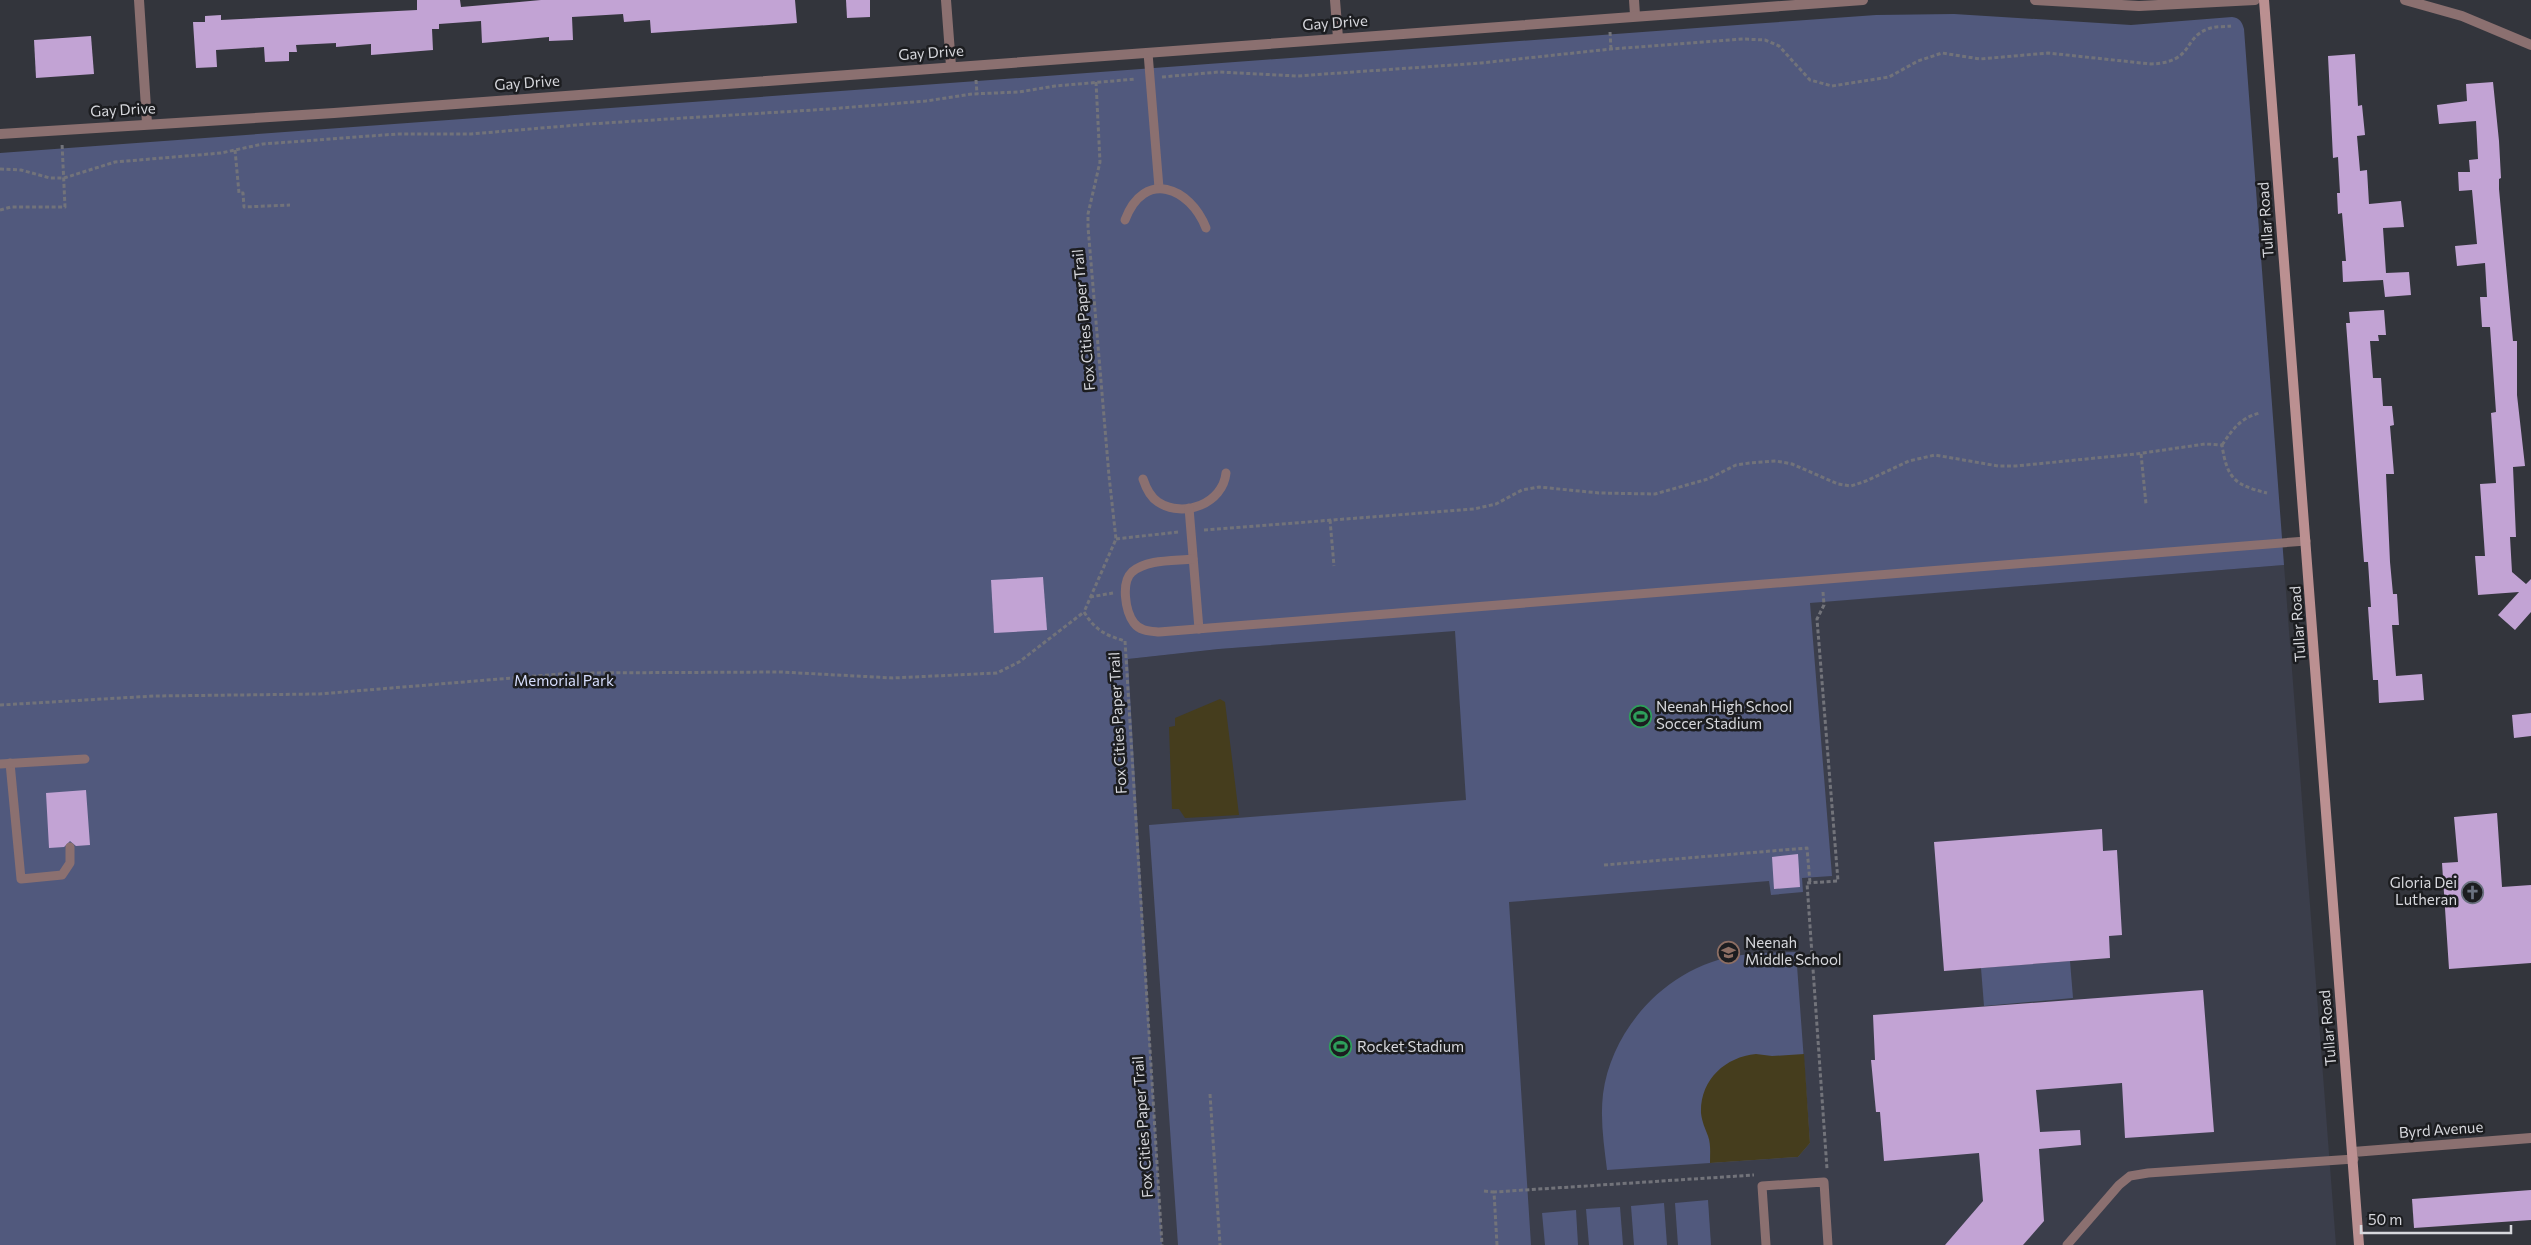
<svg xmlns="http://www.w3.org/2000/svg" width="2531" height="1245" font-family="Commissioner,sans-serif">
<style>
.built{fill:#3b3e4b}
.green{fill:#51597d}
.sand{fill:#453d1d}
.building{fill:#c2a3d4}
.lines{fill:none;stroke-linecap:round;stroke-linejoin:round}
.path{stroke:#72737a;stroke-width:3;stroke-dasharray:4 2.5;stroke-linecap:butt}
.service{stroke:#8b7070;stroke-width:9}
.minor{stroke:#8b7070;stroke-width:10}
.secondary{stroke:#bb9091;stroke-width:10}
.labels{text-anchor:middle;stroke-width:5;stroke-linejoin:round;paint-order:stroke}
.street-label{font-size:15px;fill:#d7d8dd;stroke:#1c1d20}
.park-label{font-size:15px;fill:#d7defd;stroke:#1c1d20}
.poi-label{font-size:15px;fill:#d7d8dd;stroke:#1c1d20;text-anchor:start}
</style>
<rect width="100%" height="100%" fill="#33353c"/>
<polygon class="built" points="2284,565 2336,1245 1162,1245 1128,659 1219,649"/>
<g class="green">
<path d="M1954,14l177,11 101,-8c8,1 10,5 12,12l40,536 -474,38 22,273 -30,2 1,14 -32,3 -2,-14 -260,21 22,343h-353l-29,-420 317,-25 -11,-169 -236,18 -91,10 34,586h-1162v-1092l1751,-129 125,-9z"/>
<path d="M1796,952l14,191 -12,14 -191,13c-3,-25 -7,-50 -4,-76 9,-69 69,-131 139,-139 18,-3 36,-2 54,-3z"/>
<polygon points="2070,961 2073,998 1984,1006 1981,968"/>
<polygon points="1708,1200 1711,1245 1678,1245 1675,1203"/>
<polygon points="1664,1203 1667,1245 1634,1245 1631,1206"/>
<polygon points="1620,1207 1623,1245 1589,1245 1586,1209"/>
<polygon points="1576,1210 1578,1245 1545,1245 1542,1213"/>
</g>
<g class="sand">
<polygon points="1220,699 1225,702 1239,815 1185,818 1179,809 1172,809 1169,727 1175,726 1175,718"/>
<path d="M1756,1054l16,2 32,-2 6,89 -12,14 -88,6c0,-9 1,-19 -2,-27 -3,-8 -6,-14 -7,-23 -1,-33 24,-56 55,-59z"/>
</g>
<g class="building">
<polygon points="417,0 460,0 461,7 541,0 795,0 797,23 651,33 650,20 624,22 623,14 572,17 573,40 549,41 549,37 482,43 481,21 439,24 439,29 432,29 433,50 371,55 371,44 336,47 336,43 296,45 297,52 289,52 289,61 265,62 264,47 216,50 217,67 196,68 193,22 205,22 205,16 221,15 221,20 417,10"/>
<polygon points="846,0 870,0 870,17 847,18"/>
<polygon points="91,36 94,74 36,78 34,40"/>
<polygon points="2355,54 2358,106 2362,105 2365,135 2357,136 2360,171 2367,170 2369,204 2401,201 2404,227 2383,228 2386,273 2409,272 2411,295 2385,297 2383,280 2343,282 2342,261 2346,261 2342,213 2338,214 2337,193 2340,193 2338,157 2333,158 2328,56"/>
<polygon points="2493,82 2499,141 2501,178 2499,179 2499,189 2513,341 2517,341 2517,395 2525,466 2513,467 2516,537 2510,537 2512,572 2526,584 2531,579 2531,612 2515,630 2498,615 2519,592 2478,595 2475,556 2485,556 2480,484 2496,483 2491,413 2496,412 2490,327 2482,327 2480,297 2487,297 2485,263 2457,266 2455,246 2477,244 2472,190 2459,191 2458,172 2470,172 2469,160 2478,159 2476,121 2439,124 2437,105 2467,101 2466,84"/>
<polygon points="2384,310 2386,335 2378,335 2379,341 2370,341 2373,378 2381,378 2383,406 2392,406 2394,425 2390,426 2394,474 2386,474 2390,562 2393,594 2397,594 2399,625 2392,625 2396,676 2422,674 2424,700 2379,703 2378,680 2373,680 2368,607 2371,607 2368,562 2364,562 2346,323 2350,323 2349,312"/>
<polygon points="1043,577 1047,630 994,633 991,580"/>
<polygon points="2531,713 2531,736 2514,738 2512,715"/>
<polygon points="86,790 90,845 76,846 70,841 64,847 49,848 46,793"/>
<polygon points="2497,813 2502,887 2531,885 2531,963 2449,969 2442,863 2458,862 2454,817"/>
<polygon points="2102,829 2103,851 2117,850 2122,935 2109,936 2110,958 1944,971 1934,842"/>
<polygon points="1798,854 1800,887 1774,889 1772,857"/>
<polygon points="2203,990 2214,1132 2125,1138 2122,1083 2036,1090 2040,1132 2080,1130 2081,1145 2039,1149 2044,1221 2023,1245 1945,1245 1983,1201 1979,1153 1884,1161 1880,1112 1876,1112 1871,1060 1875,1060 1873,1015"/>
<polygon points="2531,1190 2531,1220 2414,1228 2412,1199"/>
</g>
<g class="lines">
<g class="path">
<polyline points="1610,32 1611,49"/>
<path d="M1162,77l57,-5 78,4 184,-13 130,-14 132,-10 22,1 14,6 31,34 22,6 57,-9 29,-16 24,-8 38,6 68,-6 103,11c44,-2 31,-26 57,-35 7,-3 16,-2 23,-3"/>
<polyline points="976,80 977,94"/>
<path d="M1096,82l4,80 -12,52v13l21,249 7,63 -32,73c11,18 21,23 41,29"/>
<polyline points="235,150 239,193 243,193 244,207 290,205"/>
<polyline points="0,169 21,170 50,178 64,178 115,162 221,153 263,144 397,134 471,134 589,124 829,109 926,101 972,94 1019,92 1055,86 1136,79"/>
<polyline points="0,210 11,207 65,207 62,143"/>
<path d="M2222,445c11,-16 18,-27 38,-32"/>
<polyline points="2141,454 2146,504"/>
<polyline points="1330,520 1334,566"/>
<path d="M1204,530l270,-21 22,-5 26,-14 17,-3 60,6 56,1 53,-15 28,-14 14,-2 26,-2 16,3 46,20 13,2 15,-5 43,-20 26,-6 63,11h18l120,-12 69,-10 17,1c5,34 13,40 45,48"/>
<polyline points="1116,539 1178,532"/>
<polyline points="1823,592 1824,605 1817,619 1838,881 1807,883 1827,1169"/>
<polyline points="1090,597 1113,593"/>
<polyline points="1125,641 1162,1245"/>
<polyline points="0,705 155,696 319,694 572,673 781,672 893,678 997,673 1019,662 1084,612"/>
<polyline points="1604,865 1807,848 1810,883"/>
<polyline points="1210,1094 1220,1245"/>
<polyline points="1484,1191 1494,1192"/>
<polyline points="1497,1245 1494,1192 1754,1175"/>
</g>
<g class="service">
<polyline points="1148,53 1159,188"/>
<path d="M1125,220c19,-51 65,-33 81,8"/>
<path d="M1143,479c3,9 7,18 15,23 26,17 65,1 68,-29"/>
<polyline points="1189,508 1199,629"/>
<path d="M1193,559c-19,2 -46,0 -61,13 -11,10 -7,39 2,51 6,8 15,8 25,9l1147,-91"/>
<polyline points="10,763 21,879 62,875 70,863 70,847"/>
<polyline points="0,764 85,759"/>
<polyline points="1766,1245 1762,1186 1824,1182 1828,1245"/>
<polyline points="2067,1245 2119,1185 2130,1176 2148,1173 2354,1159"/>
</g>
<g class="minor">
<polyline points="139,0 147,123"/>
<polyline points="946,0 951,66"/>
<polyline points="1335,0 1338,38"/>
<polyline points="1634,0 1635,15"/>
<polyline points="2035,0 2139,6 2255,0"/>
<polyline points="2405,0 2462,16 2531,45"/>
<polyline points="0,134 334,113 1863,0"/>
<polyline points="2353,1152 2531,1138"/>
</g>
<polyline class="secondary" points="2264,0 2359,1245"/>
</g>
<defs>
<symbol id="stadium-ring" viewBox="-11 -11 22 22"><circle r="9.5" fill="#1c1d20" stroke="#2e9e5b" stroke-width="1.5"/><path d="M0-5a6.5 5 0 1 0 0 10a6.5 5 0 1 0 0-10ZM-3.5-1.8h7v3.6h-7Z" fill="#2e9e5b"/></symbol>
<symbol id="church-ring" viewBox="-11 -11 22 22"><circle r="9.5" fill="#1c1d20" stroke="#6b7280" stroke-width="1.5"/><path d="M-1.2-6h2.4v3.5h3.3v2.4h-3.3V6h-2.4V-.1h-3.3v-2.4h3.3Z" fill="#6b7280"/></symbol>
<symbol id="school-ring" viewBox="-11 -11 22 22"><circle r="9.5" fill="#1c1d20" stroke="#8d6e63" stroke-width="1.5"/><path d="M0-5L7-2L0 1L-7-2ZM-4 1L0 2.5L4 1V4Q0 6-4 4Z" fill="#8d6e63"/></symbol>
</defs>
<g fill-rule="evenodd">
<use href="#stadium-ring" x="1628" y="704" width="25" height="25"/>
<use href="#church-ring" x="2460" y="880" width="25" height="25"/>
<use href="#school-ring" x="1716" y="940" width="25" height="25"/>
<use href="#stadium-ring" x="1328" y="1034" width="25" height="25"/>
</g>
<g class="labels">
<g class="street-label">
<text transform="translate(1335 23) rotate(-4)" y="5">Gay Drive</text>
<text transform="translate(931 53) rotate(-4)" y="5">Gay Drive</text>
<text transform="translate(527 83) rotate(-4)" y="5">Gay Drive</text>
<text transform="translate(123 110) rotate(-3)" y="5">Gay Drive</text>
<text transform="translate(2266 220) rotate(-94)" y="5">Tullar Road</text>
<text transform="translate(1084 320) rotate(-95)" y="5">Fox Cities Paper Trail</text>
<text transform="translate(2298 624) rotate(-94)" y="5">Tullar Road</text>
<text transform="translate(1118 723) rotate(-93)" y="5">Fox Cities Paper Trail</text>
<text transform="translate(2328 1028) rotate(-95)" y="5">Tullar Road</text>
<text transform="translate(1143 1127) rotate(-94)" y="5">Fox Cities Paper Trail</text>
<text transform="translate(2441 1130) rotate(-4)" y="5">Byrd Avenue</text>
</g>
<g class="park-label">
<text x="564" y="686">Memorial Park</text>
</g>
<g class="poi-label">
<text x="1656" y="712">Neenah High School<tspan x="1656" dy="17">Soccer Stadium</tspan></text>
<text x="2457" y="888" text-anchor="end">Gloria Dei<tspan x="2457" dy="17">Lutheran</tspan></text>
<text x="1745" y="948">Neenah<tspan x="1745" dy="17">Middle School</tspan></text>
<text x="1357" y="1052">Rocket Stadium</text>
</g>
</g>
<path d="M2361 1225v8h150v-8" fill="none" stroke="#d7d8dd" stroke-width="2.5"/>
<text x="2368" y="1225" font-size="15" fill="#d7d8dd" stroke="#1c1d20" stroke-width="4" paint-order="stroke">50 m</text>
</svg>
